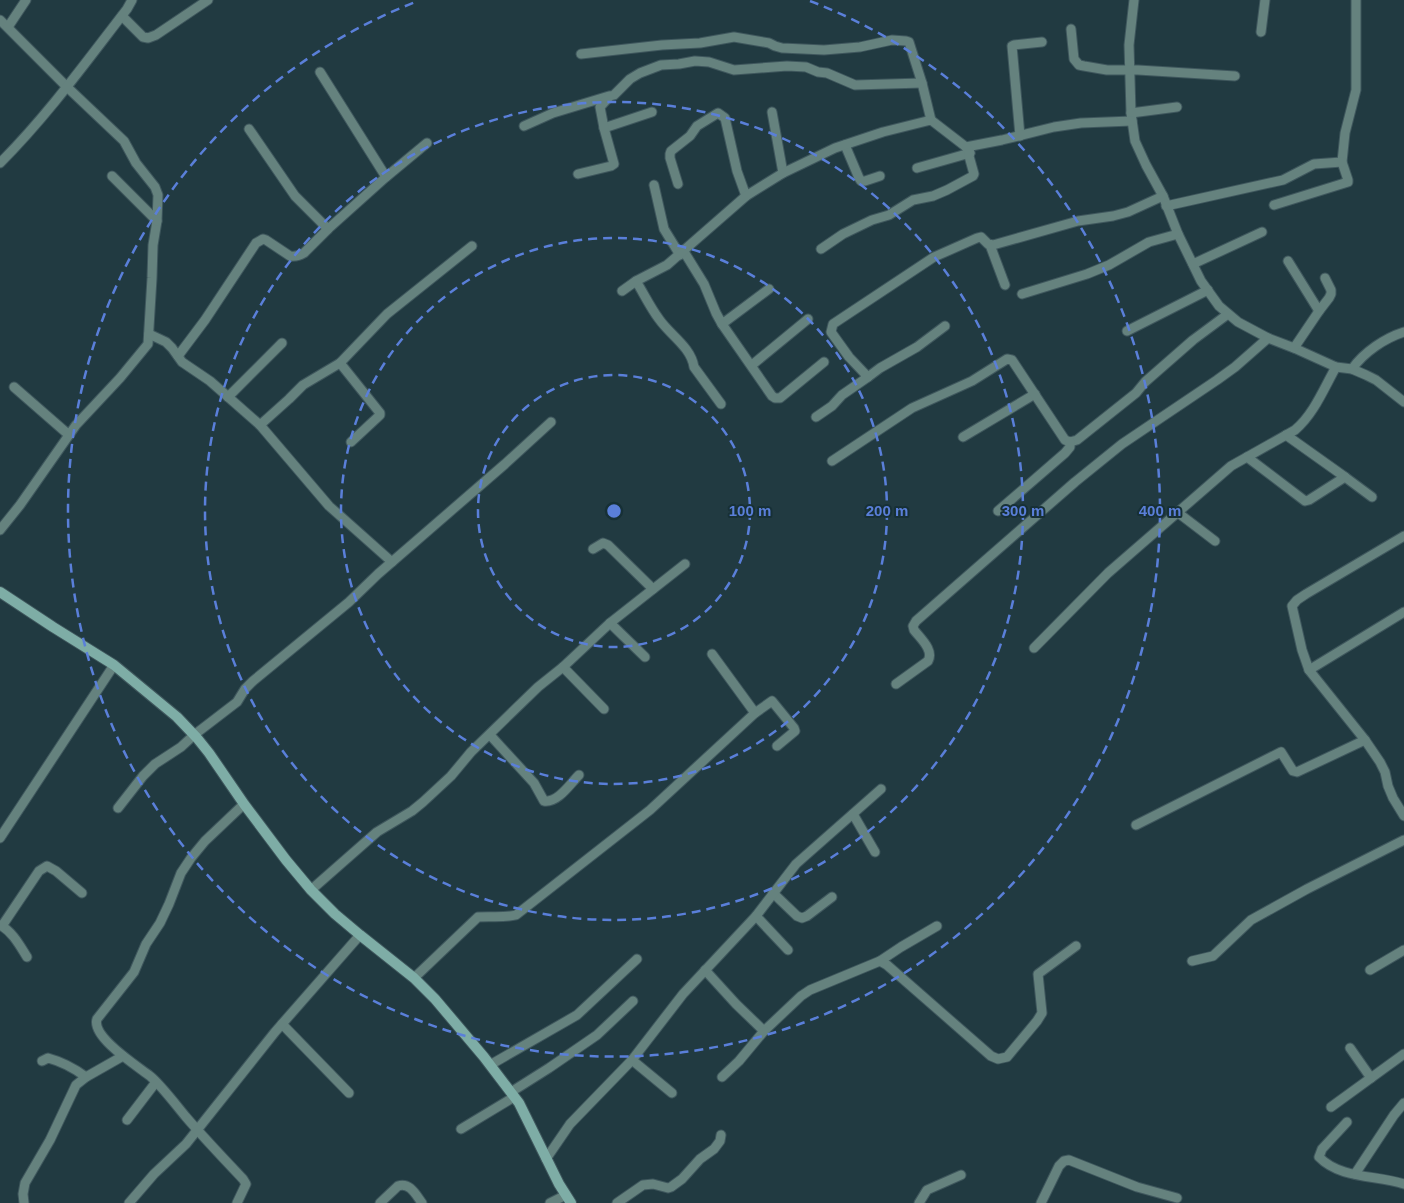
<svg xmlns="http://www.w3.org/2000/svg" width="1404" height="1203" font-family="Helvetica,sans-serif">
<style>
.lines{fill:none;stroke-linecap:round;stroke-linejoin:round}
.street-casing{stroke:#3f575d;stroke-width:11}
.secondary-casing{stroke:#3f575d;stroke-width:12}
.street{stroke:#65827e;stroke-width:9}
.secondary{stroke:#7eada6;stroke-width:10}
.ring{fill:none;stroke:#5a7fd9;stroke-width:2.5;stroke-dasharray:9 6}
.centre{fill:#5a7fd9;stroke:#173036;stroke-width:2.5}
.ring-label{font-size:15px;text-anchor:middle;font-weight:bold;fill:#5a7fd9;stroke:#173036;stroke-width:4;stroke-linejoin:round;paint-order:stroke}
</style>
<rect width="100%" height="100%" fill="#213a41"/>
<g class="lines">
<defs>
<g id="street">
<polyline points="1134,0 1129,45 1131,113 1135,141 1146,165 1163,196 1178,234 1201,281 1219,306 1238,322 1268,338 1294,348 1336,367 1352,369 1366,375 1376,380 1404,402"/>
<polyline points="122,16 143,37 148,38 156,35 208,0"/>
<polyline points="0,20 67,87 124,141 136,163 155,187 158,195 157,221 153,245 152,278 148,344 120,378 76,425 20,505 0,530"/>
<polyline points="8,27 26,0"/>
<polyline points="1071,29 1074,59 1079,65 1084,66 1107,70 1138,70 1235,76"/>
<polyline points="1261,32 1265,0"/>
<polyline points="581,54 662,45 700,43 734,37 769,43 775,46 782,48 824,50 860,47 892,40 906,41 909,42 922,83 931,120"/>
<polyline points="772,112 783,173"/>
<polyline points="1131,113 1177,107"/>
<polyline points="524,126 553,113 609,96"/>
<polyline points="604,128 652,112"/>
<polyline points="249,129 295,196 328,229"/>
<polyline points="1020,136 1012,46 1014,45 1042,42"/>
<polyline points="845,145 859,178 861,181 865,181 880,176"/>
<polyline points="966,147 1002,140 1054,127 1081,123 1132,121"/>
<path d="M0,163c47,-47 86,-101 127,-154l5,-9"/>
<polyline points="917,168 970,153"/>
<polyline points="578,174 611,166 614,164 604,128 600,107 610,96 614,95 630,79 640,73 661,65 679,64 695,61 709,62 734,70 787,66 806,67 818,72 827,73 855,85 922,83"/>
<polyline points="112,176 157,221"/>
<polyline points="386,177 427,143"/>
<polyline points="678,184 670,158 670,154 671,151 690,136 697,126 718,113 725,118 737,171 746,196"/>
<polyline points="654,185 664,229 680,255"/>
<polyline points="1274,205 1348,182 1348,180 1342,162 1345,133 1356,90 1356,0"/>
<polyline points="1166,206 1283,180 1314,164 1342,162"/>
<polyline points="990,245 1005,285"/>
<polyline points="683,250 704,284 716,313 722,324 769,289"/>
<polyline points="1288,261 1319,311"/>
<polyline points="1193,264 1262,232"/>
<path d="M636,281c8,13 14,26 23,38 11,16 32,28 35,48l27,37"/>
<polyline points="622,291 636,281 667,265 746,196 783,173 835,148 883,132 931,120 966,147 970,153 969,156 974,174 973,176 947,190 933,196 913,200 889,215 872,220 843,234 821,249"/>
<polyline points="1022,294 1087,274 1109,265 1149,242 1178,234"/>
<polyline points="722,324 772,396 775,398 780,398 824,362"/>
<polyline points="1127,331 1208,290"/>
<polyline points="149,334 166,342 172,348 182,362 210,381 260,425 329,506 392,562"/>
<polyline points="1294,348 1319,311 1329,298 1331,294 1331,290 1325,278"/>
<path d="M178,356l27,-36 51,-77 7,-4 3,1 24,16c6,1 9,0 14,-3l24,-24 58,-52 -66,-105"/>
<polyline points="340,363 380,413 380,415 351,442"/>
<polyline points="752,365 808,319"/>
<path d="M1352,369c12,-17 33,-31 52,-37"/>
<polyline points="868,377 880,368 917,347 945,326"/>
<polyline points="14,387 69,435"/>
<polyline points="228,397 282,343"/>
<polyline points="816,417 832,406 842,395 868,377 849,357 831,332 833,324 934,257 977,238 981,237 988,244 993,245 1078,221 1113,216 1128,212 1163,196"/>
<polyline points="260,425 289,399 303,385 340,363 387,314 472,246"/>
<polyline points="1286,435 1345,477"/>
<polyline points="963,437 1035,394"/>
<polyline points="1070,442 1077,440 1136,393 1145,382 1193,340 1228,314"/>
<polyline points="1247,457 1305,501 1309,500 1345,477 1372,497"/>
<polyline points="832,461 912,408 972,381 1007,359 1012,360 1014,363 1065,440 1070,442"/>
<polyline points="998,511 1065,453 1070,447 1070,442"/>
<polyline points="1177,512 1215,541"/>
<polyline points="1404,536 1306,594 1297,600 1292,606 1302,650 1309,670 1365,740 1380,762 1385,772 1388,786 1393,798 1404,816"/>
<polyline points="593,549 603,543 608,545 653,589"/>
<polyline points="610,623 645,657"/>
<path d="M1034,648l74,-75 123,-107 64,-36c19,-16 29,-42 41,-63"/>
<polyline points="563,667 604,709"/>
<polyline points="1309,670 1404,612"/>
<path d="M896,684l32,-23c6,-11 -7,-22 -14,-31l-1,-4 3,-5 159,-139 47,-38 95,-64 18,-13 33,-29"/>
<polyline points="755,713 772,701 794,728 795,731 777,746"/>
<path d="M490,735l44,48 10,18c14,2 26,-17 35,-26"/>
<polyline points="118,808 143,776 155,764 181,747 194,735 237,702 245,689 253,681 349,602 378,574 505,464 551,422"/>
<polyline points="853,814 875,852"/>
<polyline points="1136,825 1281,752 1293,771 1297,772 1365,740"/>
<polyline points="0,838 114,665"/>
<polyline points="311,890 377,832 412,811 423,802 451,776 471,752 538,687 563,667 610,623 685,564"/>
<polyline points="773,893 797,916 802,918 807,916 832,897"/>
<polyline points="756,916 788,950"/>
<path d="M0,925c12,6 20,21 27,32"/>
<polyline points="2,926 39,871 47,866 56,871 82,893"/>
<polyline points="880,961 901,947 937,926"/>
<polyline points="1192,961 1213,956 1251,920 1307,889 1404,840"/>
<polyline points="705,970 736,1004 764,1031 801,996 810,990 880,961 887,965 991,1056 998,1059 1007,1057 1037,1021 1042,1013 1038,974 1076,946"/>
<polyline points="1370,970 1404,950"/>
<path d="M414,978l64,-61c13,-1 26,1 38,-2l134,-105 105,-97 -43,-59"/>
<polyline points="282,1024 349,1093"/>
<polyline points="1350,1048 1371,1078"/>
<polyline points="632,1060 672,1093"/>
<path d="M42,1061l6,-3c15,4 26,10 38,19"/>
<polyline points="490,1065 577,1015 637,959"/>
<polyline points="722,1077 739,1061 764,1031"/>
<polyline points="511,1092 549,1068 597,1035 633,1001"/>
<polyline points="1331,1107 1404,1054"/>
<polyline points="127,1120 156,1082"/>
<path d="M1347,1122l-25,27 -3,8c21,22 58,18 85,27"/>
<polyline points="461,1129 514,1097"/>
<polyline points="546,1159 570,1124 632,1060 683,994 756,916 796,864 881,789"/>
<polyline points="1355,1174 1394,1115 1404,1103"/>
<polyline points="24,1203 23,1194 25,1183 50,1140 76,1085 86,1077 123,1056"/>
<polyline points="129,1203 154,1174 186,1144 275,1032 360,935"/>
<path d="M237,1203l9,-19 -3,-5c-19,-20 -39,-41 -57,-62 -10,-12 -25,-32 -36,-41 -13,-10 -59,-39 -53,-57l37,-47 12,-28 14,-21 9,-19 12,-31 10,-15 14,-17 39,-37"/>
<path d="M380,1203l18,-17c12,-4 18,9 24,17"/>
<polyline points="550,1203 566,1195"/>
<polyline points="617,1203 643,1185 653,1184 668,1188 671,1187 682,1179 700,1159 714,1149 720,1141 721,1135"/>
<polyline points="919,1203 927,1190 961,1175"/>
<polyline points="1041,1203 1059,1166 1064,1161 1069,1160 1137,1187 1177,1198"/>
</g>
<polyline id="secondary" points="0,592 53,627 114,665 177,717 197,738 209,753 244,804 286,860 311,890 335,914 360,935 414,978 435,999 484,1057 519,1103 559,1184 571,1203"/>
</defs>
<use href="#street" class="street-casing"/>
<use href="#secondary" class="secondary-casing"/>
<use href="#street" class="street"/>
<use href="#secondary" class="secondary"/>
</g>
<g class="ring">
<circle cx="614" cy="511" r="136"/>
<circle cx="614" cy="511" r="273"/>
<circle cx="614" cy="511" r="409"/>
<path d="M810 1A546 546 0 1 1 418 1"/>
</g>
<circle cx="614" cy="511" r="8" class="centre"/>
<g class="ring-label">
<text x="750" y="516">100 m</text>
<text x="887" y="516">200 m</text>
<text x="1023" y="516">300 m</text>
<text x="1160" y="516">400 m</text>
</g>
</svg>
